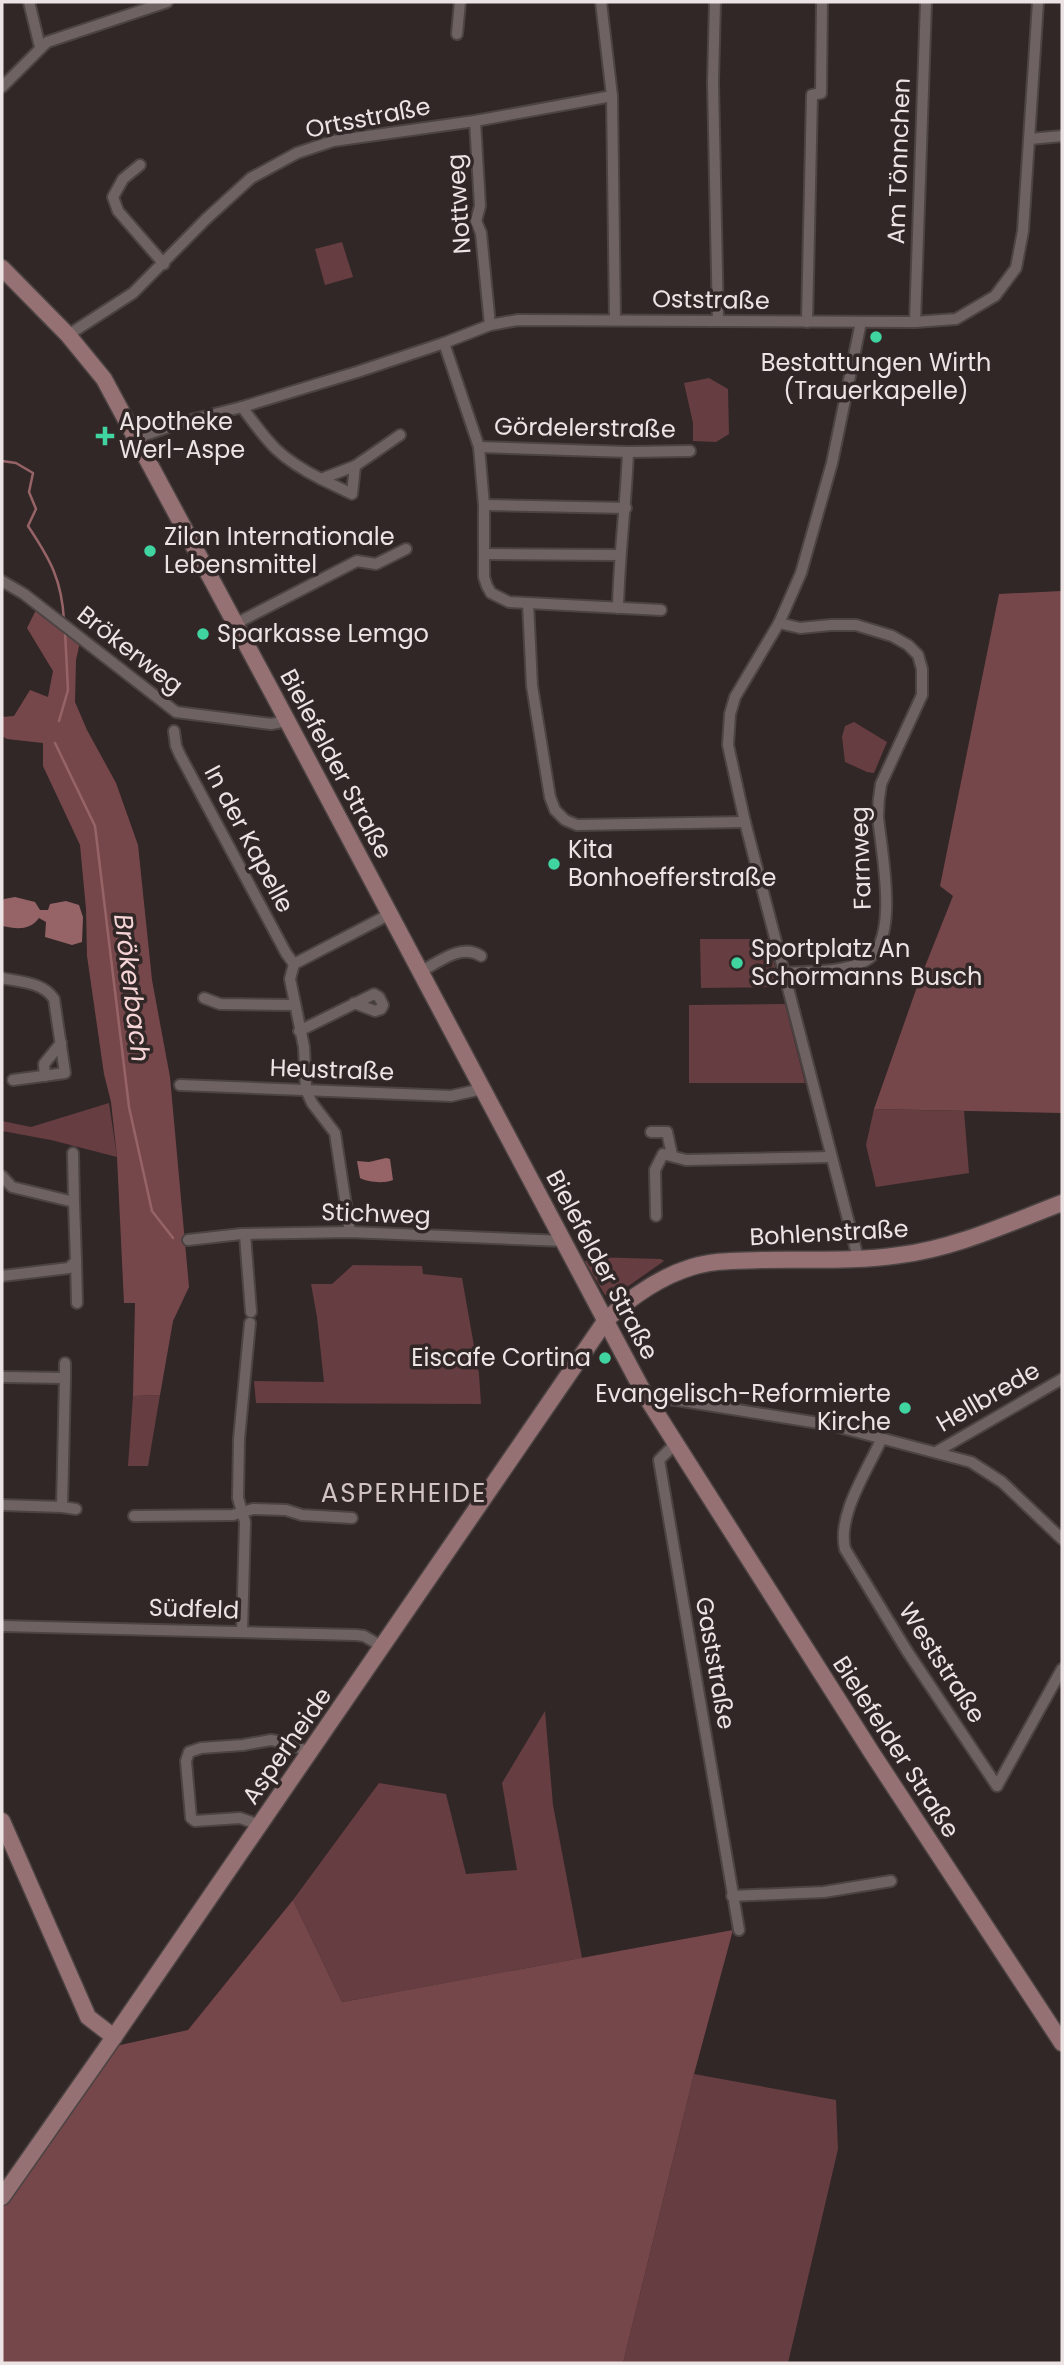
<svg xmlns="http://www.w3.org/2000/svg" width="1064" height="2365" font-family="Poppins,sans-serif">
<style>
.green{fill:#663d40}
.forest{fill:#76474a}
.water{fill:#966467}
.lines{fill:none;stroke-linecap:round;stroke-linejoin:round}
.stream{stroke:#966467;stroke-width:2.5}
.street-casing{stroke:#4c4343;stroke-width:14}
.secondary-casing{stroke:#4c4343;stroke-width:19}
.street{stroke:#6f6262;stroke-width:10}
.secondary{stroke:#967173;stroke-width:16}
.poi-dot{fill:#40d4a1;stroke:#322727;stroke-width:2.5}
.labels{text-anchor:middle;stroke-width:7;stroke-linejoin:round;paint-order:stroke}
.street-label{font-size:24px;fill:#ece4e4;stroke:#322727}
.poi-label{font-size:24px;fill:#ece4e4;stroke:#322727;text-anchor:start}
.water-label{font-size:26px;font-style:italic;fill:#f7d5d6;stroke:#322727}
.neighbourhood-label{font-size:26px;letter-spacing:2px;fill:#d2c3c3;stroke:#322727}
</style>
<rect width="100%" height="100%" fill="#322727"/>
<g class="green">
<polygon points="342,242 353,277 325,285 315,249"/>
<polygon points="709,378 728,389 729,434 716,442 693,441 693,423 684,383"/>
<polygon points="854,722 887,742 874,773 867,772 845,762 842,737 845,726"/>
<polygon points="700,939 768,939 780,987 701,988"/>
<polygon points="785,1004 805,1083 689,1083 689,1005"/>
<polygon points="109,1103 117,1157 51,1140 2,1131 2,1121 31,1127"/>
<polygon points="874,1109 964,1111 969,1173 876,1187 866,1145"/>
<polygon points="590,1257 661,1259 664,1261 617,1294 605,1295 585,1262"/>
<polygon points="353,1265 422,1266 423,1274 462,1278 479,1374 481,1404 256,1403 254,1381 324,1382 317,1317 311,1284 332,1284"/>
<polygon points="160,1395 148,1466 128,1466 133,1396"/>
<polygon points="545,1711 553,1805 582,1958 342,2002 293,1900 379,1783 446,1794 466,1874 517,1870 502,1783"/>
<polygon points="694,2074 836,2100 838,2149 788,2363 623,2363"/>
</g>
<g class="forest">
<polygon points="1062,591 1062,1113 874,1109 918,984 953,896 940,886 999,594"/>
<polygon points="37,608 80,642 76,660 75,702 87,730 116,783 138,845 152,980 170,1077 189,1287 173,1321 160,1395 133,1396 135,1303 124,1303 117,1157 111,1102 104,1074 87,956 86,909 80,845 43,766 43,743 7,739 2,736 2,717 14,716 30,690 48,697 53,671 27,628"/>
<polygon points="293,1900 342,2002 733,1930 694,2074 623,2363 2,2363 2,2207 116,2046 188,2030"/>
</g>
<g class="water">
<path d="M15,897l20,5 5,8h8l2,-6 16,-3 13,4 4,12 -1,25 -10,3 -27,-8 1,-15 -7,-4c-10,13 -22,11 -37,8v-24l2,-3z"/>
<path d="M386,1158l4,1 3,21c-10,4 -25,2 -33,-2l-3,-17 12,1z"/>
</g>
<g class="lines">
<g class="stream">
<path d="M2,461l14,2 17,10 -4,19 7,17 -8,17c22,33 34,54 36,95"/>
<polyline points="59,721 68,690 65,631"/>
<polyline points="55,743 95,826 129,1107 152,1211 173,1238"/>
</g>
<defs>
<g id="street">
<polyline points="29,2 40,47"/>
<polyline points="601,2 612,96 615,320"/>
<polyline points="715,2 713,82 718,321"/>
<polyline points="457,34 460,2"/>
<polyline points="2,87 47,42 167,2"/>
<polyline points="475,121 480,206 476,221 481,233 490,325"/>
<polyline points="1030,139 1062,136"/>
<polyline points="140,165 123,179 113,197 118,211 164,264"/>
<polyline points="807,322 812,95 821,93 822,2"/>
<polyline points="915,322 926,2"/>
<polyline points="68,335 133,293 206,219 251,178 297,153 333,141 475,121 612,96"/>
<polyline points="444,343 479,447 484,505 484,577 487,586 491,593 509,602 661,610"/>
<path d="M242,407c27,37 37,51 79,72l34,-13 45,-31"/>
<polyline points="136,438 183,422 242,407 357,372 444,343 490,325 518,320 915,322 956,319 995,296 1016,268 1023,231 1038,2"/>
<polyline points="479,447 628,452 690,451"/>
<polyline points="321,479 352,494 355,466"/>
<polyline points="484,505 626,508"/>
<polyline points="485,554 619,555"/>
<polyline points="2,581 24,594 176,712 271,724 287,721"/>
<polyline points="528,603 532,686 550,797 555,810 565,820 577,825 745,822"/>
<path d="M618,608c1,-52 8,-104 10,-156"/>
<path d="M779,623l21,5 31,-3h25l36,11 16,9 10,10 4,14v26l-41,89c-2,11 -3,22 -3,33 3,33 23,126 -13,144 -23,12 -55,10 -80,12"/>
<polyline points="235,624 357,561 376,564 406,549"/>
<polyline points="174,731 176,746 180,755 286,953 294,964"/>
<path d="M420,972c19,-10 41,-29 61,-16"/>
<path d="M2,978c18,4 41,4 52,21l11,74 -52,7"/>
<polyline points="204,998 220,1004 295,1005"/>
<polyline points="299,1031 374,994 379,997 383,1005 381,1009 375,1011 354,1003"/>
<polyline points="45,1076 44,1064 61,1043"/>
<polyline points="180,1085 451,1096 482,1089"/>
<polyline points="651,1132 667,1132 672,1155"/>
<polyline points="73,1153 74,1202"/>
<polyline points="2,1176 12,1187 74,1202 76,1261 69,1268 2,1276"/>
<polyline points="656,1216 655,1170 663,1154 686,1160 831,1157"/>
<polyline points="350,1232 335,1133 312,1103 306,1090 304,1047 290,979 294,964 390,914"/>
<polyline points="245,1235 251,1312"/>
<polyline points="188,1240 241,1234 350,1232 563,1241"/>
<polyline points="858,1258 745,822 728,745 730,714 735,697 779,623 801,573 832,463 861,322"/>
<polyline points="76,1261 77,1303"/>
<polyline points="2,1377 65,1378 62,1507 2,1505"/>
<polyline points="65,1378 65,1363"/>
<polyline points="645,1395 831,1425 971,1462 1002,1482 1062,1539"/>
<path d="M881,1440c-14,31 -44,75 -36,109l62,102 90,135 65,-117"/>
<polyline points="675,1444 659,1460 739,1930"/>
<polyline points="936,1452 1062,1379"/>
<polyline points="62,1507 76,1509"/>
<polyline points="134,1516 233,1515 253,1509 286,1510 302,1515 352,1518"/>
<polyline points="2,1626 356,1635 364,1636 383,1647"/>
<polyline points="242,1631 245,1522 238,1498 239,1439 250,1323"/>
<polyline points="260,1825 240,1818 195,1821 191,1818 186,1761 189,1752 201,1748 243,1745 271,1740 292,1744 309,1753"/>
<polyline points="732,1896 824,1892 891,1881"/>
</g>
<g id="secondary">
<polyline points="2,268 68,335 104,379 273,694 645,1395 872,1753 1062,2043"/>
<polyline points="2,1821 88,2017 114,2037"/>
<path d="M2,2197l103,-147 501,-730c25,-23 53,-43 86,-53 22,-7 46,-6 69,-7 46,-1 93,2 139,-5 56,-7 109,-32 162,-52"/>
</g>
</defs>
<use href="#street" class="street-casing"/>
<use href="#secondary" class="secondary-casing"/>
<use href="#street" class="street"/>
<use href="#secondary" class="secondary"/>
</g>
<g class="poi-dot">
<circle cx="876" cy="337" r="7"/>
<path d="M101.5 425.5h7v7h7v7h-7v7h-7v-7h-7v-7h7z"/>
<circle cx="150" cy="551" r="7"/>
<circle cx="203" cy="634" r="7"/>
<circle cx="554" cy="864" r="7"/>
<circle cx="737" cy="963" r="7"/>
<circle cx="605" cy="1358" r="7"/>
<circle cx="905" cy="1408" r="7"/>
</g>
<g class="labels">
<g class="street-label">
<text transform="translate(368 118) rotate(-11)" y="8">Ortsstraße</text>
<text transform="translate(899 161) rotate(-88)" y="8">Am Tönnchen</text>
<text transform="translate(459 204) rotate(-94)" y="8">Nottweg</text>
<text transform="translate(711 300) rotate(1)" y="8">Oststraße</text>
<text transform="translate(585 428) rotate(1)" y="8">Gördelerstraße</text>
<text transform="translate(130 650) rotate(38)" y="8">Brökerweg</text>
<text transform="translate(336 764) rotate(62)" y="8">Bielefelder Straße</text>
<text transform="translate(249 839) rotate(62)" y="8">In der Kapelle</text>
<text transform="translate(861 858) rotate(-92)" y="8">Farnweg</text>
<text transform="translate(332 1070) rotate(2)" y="8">Heustraße</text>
<text transform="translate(376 1214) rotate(2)" y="8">Stichweg</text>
<text transform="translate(829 1233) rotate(-3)" y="8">Bohlenstraße</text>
<text transform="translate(602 1265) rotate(62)" y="8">Bielefelder Straße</text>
<text transform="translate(988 1397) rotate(-30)" y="8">Hellbrede</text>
<text transform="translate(194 1609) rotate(2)" y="8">Südfeld</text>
<text transform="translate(715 1663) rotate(80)" y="8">Gaststraße</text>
<text transform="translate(942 1663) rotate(57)" y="8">Weststraße</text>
<text transform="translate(287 1746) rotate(-55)" y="8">Asperheide</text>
<text transform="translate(896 1747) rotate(57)" y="8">Bielefelder Straße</text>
</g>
<g class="poi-label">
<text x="876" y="371" text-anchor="middle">Bestattungen Wirth<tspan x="876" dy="28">(Trauerkapelle)</tspan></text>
<text x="119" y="430">Apotheke<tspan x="119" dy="28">Werl-Aspe</tspan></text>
<text x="164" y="545">Zilan Internationale<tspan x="164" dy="28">Lebensmittel</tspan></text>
<text x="217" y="642">Sparkasse Lemgo</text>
<text x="568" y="858">Kita<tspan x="568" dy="28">Bonhoefferstraße</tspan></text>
<text x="751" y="957">Sportplatz An<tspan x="751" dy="28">Schormanns Busch</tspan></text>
<text x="591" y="1366" text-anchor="end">Eiscafe Cortina</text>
<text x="891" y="1402" text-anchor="end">Evangelisch-Reformierte<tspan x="891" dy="28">Kirche</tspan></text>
</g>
<g class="water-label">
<text transform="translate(132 988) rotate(83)" y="9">Brökerbach</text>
</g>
<g class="neighbourhood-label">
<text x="404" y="1502">ASPERHEIDE</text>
</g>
</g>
<rect width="1064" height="2365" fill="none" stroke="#ece4e4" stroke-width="7"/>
</svg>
